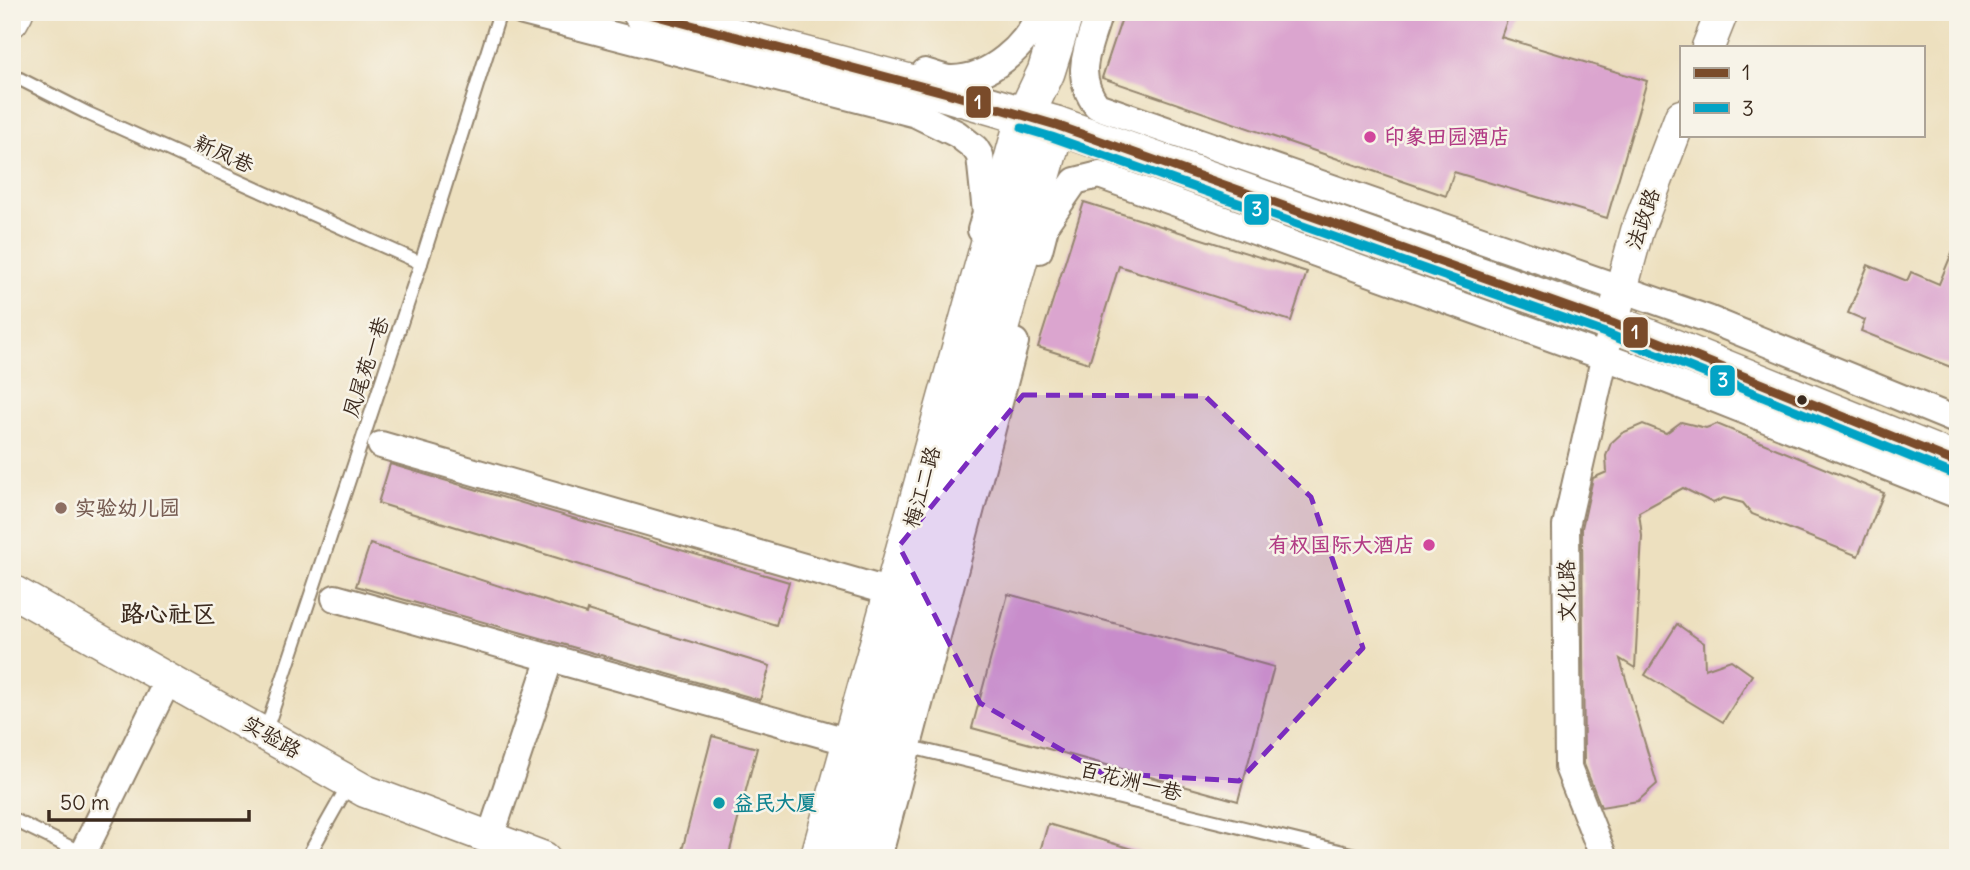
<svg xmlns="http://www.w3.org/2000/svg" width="1970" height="870" font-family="Delius,'LXGW WenKai TC',sans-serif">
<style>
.building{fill:#dba5cf}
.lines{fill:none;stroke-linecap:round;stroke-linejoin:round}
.service-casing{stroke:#94856e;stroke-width:16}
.minor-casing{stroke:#94856e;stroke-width:30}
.tertiary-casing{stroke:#94856e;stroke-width:35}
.secondary-casing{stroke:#94856e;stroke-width:40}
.service{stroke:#fff;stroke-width:12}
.minor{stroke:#fff;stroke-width:26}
.tertiary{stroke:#fff;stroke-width:32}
.secondary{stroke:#fff;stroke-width:37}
.bus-1-casing{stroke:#f7f3e8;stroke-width:14}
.bus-2-casing{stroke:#f7f3e8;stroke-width:14}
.bus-1{stroke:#7a4b2a;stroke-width:9}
.bus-2{stroke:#03a3c5;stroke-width:9}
.marked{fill:#7b2cbf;fill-opacity:0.2;stroke:#7b2cbf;stroke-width:5;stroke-dasharray:14 9;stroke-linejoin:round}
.hotel-dot{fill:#d1479c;stroke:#f7f3e8;stroke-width:2.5}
.bus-dot{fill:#3b2a1e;stroke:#f7f3e8;stroke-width:2.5}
.education-dot{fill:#8d6e63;stroke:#f7f3e8;stroke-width:2.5}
.culture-dot{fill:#0f9aa8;stroke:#f7f3e8;stroke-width:2.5}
.labels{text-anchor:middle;stroke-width:5;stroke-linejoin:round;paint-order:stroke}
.hotel-label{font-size:21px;font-weight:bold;fill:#b23c85;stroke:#f7f3e8;text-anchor:start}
.street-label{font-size:21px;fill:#3b2a1e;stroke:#f7f3e8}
.education-label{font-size:21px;font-weight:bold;fill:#785e54;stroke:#f7f3e8;text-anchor:start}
.culture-label{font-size:21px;font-weight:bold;fill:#0d838f;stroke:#f7f3e8;text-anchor:start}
.quarter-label{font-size:24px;font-weight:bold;fill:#3b2a1e;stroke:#f7f3e8}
.line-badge{stroke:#f7f3e8;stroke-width:2.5}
.badge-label{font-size:19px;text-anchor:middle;font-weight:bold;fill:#fff}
</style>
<rect width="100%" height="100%" fill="#f7f3e8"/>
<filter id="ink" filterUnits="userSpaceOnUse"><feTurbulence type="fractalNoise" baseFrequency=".0143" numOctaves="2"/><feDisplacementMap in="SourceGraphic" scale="14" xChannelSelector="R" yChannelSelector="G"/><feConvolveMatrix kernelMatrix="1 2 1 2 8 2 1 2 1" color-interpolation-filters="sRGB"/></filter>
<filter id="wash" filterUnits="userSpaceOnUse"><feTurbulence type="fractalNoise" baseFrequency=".00686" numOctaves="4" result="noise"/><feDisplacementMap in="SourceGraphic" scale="28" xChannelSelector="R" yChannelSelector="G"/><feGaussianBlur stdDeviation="1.57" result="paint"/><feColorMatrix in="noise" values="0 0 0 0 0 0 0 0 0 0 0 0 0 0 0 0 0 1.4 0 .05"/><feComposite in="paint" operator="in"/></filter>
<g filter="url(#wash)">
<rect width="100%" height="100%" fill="#ede0bf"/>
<g id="blocks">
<g class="building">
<polygon points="1124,12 1510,12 1501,37 1647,81 1607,218 1454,172 1446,196 1102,78"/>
<polygon points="1084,202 1307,272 1291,321 1119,266 1089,363 1038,347"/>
<polygon points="1957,241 1958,370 1861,331 1865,320 1848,313 1868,265 1907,281 1911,272 1939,284"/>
<polygon points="1681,422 1706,428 1717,424 1884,493 1858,556 1752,514 1743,503 1724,498 1713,503 1683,488 1639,512 1642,536 1635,668 1620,659 1657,784 1638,801 1601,807 1584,764 1582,528 1593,478 1607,472 1606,456 1611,443 1622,433 1643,424 1666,433"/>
<polygon points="390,464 789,582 776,625 378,503"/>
<polygon points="370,544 586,614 587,610 770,666 760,700 356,586"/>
<polygon points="1008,594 1274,667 1238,801 972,728"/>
<polygon points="1677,624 1704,643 1705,669 1731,660 1752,675 1723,722 1645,675"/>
<polygon points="712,736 757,748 728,858 680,858"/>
<polygon points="1048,824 1142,852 1141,858 1038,858"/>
</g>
</g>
</g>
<g filter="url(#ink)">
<use href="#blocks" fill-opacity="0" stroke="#94856e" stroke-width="2"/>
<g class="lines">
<defs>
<g id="service">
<polyline points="12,75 89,114 421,263"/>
<polyline points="265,733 421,263 500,12"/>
<polyline points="906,746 1368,858"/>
<polyline points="12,819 84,854"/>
<polyline points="307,858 350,782"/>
</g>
<g id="minor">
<polyline points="523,12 916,114 957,134 975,148 980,156 986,213 981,230"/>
<path d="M1099,12c-10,36 -27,61 -2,94l611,213 250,102"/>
<path d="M925,72c8,2 18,7 27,7 38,0 75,-33 88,-67"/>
<polyline points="1039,250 1046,223 1075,181 1099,175 1655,375 1958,495"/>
<polyline points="381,445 884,590"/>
<polyline points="335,598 843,740"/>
<polyline points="490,838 550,658"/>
<polyline points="83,853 169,678"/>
<polyline points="878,858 1015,342"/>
<polyline points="1604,858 1568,767 1566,526 1608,342"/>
</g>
<g id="tertiary">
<polyline points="12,21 17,12"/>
<polyline points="1708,47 1722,12"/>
<polyline points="1612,323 1637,231 1681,116"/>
<polyline points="12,591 365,791 544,858"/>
</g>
<g id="secondary">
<polyline points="641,12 947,93 1056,125 1612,323 1958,463"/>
<polyline points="819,858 1025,116 1046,72 1065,12"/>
<polyline points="853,858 1056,125"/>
</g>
</defs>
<use href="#service" class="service-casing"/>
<use href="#minor" class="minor-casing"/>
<use href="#tertiary" class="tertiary-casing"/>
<use href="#secondary" class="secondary-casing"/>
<use href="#service" class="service"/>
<use href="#minor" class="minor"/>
<use href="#tertiary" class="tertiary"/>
<use href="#secondary" class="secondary"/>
<defs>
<polyline id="bus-1" points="642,12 947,93 1056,125 1612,323 1958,463"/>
<polyline id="bus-2" points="1022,128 1052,137 1608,334 1953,474"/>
</defs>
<use href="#bus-1" class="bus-1-casing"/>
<use href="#bus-2" class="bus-2-casing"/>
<use href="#bus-1" class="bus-1"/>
<use href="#bus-2" class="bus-2"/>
</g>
</g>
<path class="marked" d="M1023,395l182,1 106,101 52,151 -124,133 -137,-8 -122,-70 -81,-157z"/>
<g class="hotel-dot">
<circle cx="1370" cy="137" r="7"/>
<circle cx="1429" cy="545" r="7"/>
</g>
<circle class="bus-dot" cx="1802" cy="400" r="6"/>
<circle class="education-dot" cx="61" cy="508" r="7"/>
<circle class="culture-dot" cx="719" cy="803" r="7"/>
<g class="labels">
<g class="hotel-label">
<text x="1384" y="144">印象田园酒店</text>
<text x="1415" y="552" text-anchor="end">有权国际大酒店</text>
</g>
<g class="street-label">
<text transform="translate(224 154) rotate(24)" y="7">新凤巷</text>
<text transform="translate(1643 219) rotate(-71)" y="7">法政路</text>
<text transform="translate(366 367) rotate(-72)" y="7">凤尾苑一巷</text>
<text transform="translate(922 487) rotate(-74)" y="7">梅江二路</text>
<text transform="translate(1567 591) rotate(-91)" y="7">文化路</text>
<text transform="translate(272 737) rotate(30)" y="7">实验路</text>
<text transform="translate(1131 781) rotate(14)" y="7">百花洲一巷</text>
</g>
<g class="education-label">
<text x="75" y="515">实验幼儿园</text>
</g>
<g class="culture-label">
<text x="733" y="810">益民大厦</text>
</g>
<g class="quarter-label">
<text x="168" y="622">路心社区</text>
</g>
</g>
<g class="line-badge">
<rect x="965" y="85" width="27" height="34" rx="7" fill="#7a4b2a"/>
<rect x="1243" y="193" width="27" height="33" rx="7" fill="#03a3c5"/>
<rect x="1622" y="316" width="27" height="33" rx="7" fill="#7a4b2a"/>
<rect x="1709" y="364" width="27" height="33" rx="7" fill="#03a3c5"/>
</g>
<g class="badge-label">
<text x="978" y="109">1</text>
<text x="1257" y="216">3</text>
<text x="1635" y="339">1</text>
<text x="1723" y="387">3</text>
</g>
<rect width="1970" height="870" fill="none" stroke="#f7f3e8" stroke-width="42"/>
<rect x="1680" y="46" width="245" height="91" fill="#f7f3e8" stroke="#aca397" stroke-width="2"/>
<rect x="1694" y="68" width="35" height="10" fill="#7a4b2a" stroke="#aca397" stroke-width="2"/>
<text x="1742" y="80" font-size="21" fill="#3b2a1e">1</text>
<rect x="1694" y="103" width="35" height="10" fill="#03a3c5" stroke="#aca397" stroke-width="2"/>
<text x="1742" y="116" font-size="21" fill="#3b2a1e">3</text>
<path d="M49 810v10h200v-10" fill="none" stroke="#3b2a1e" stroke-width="3.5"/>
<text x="60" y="810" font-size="21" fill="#3b2a1e" stroke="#f7f3e8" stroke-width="5" paint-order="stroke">50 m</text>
</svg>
